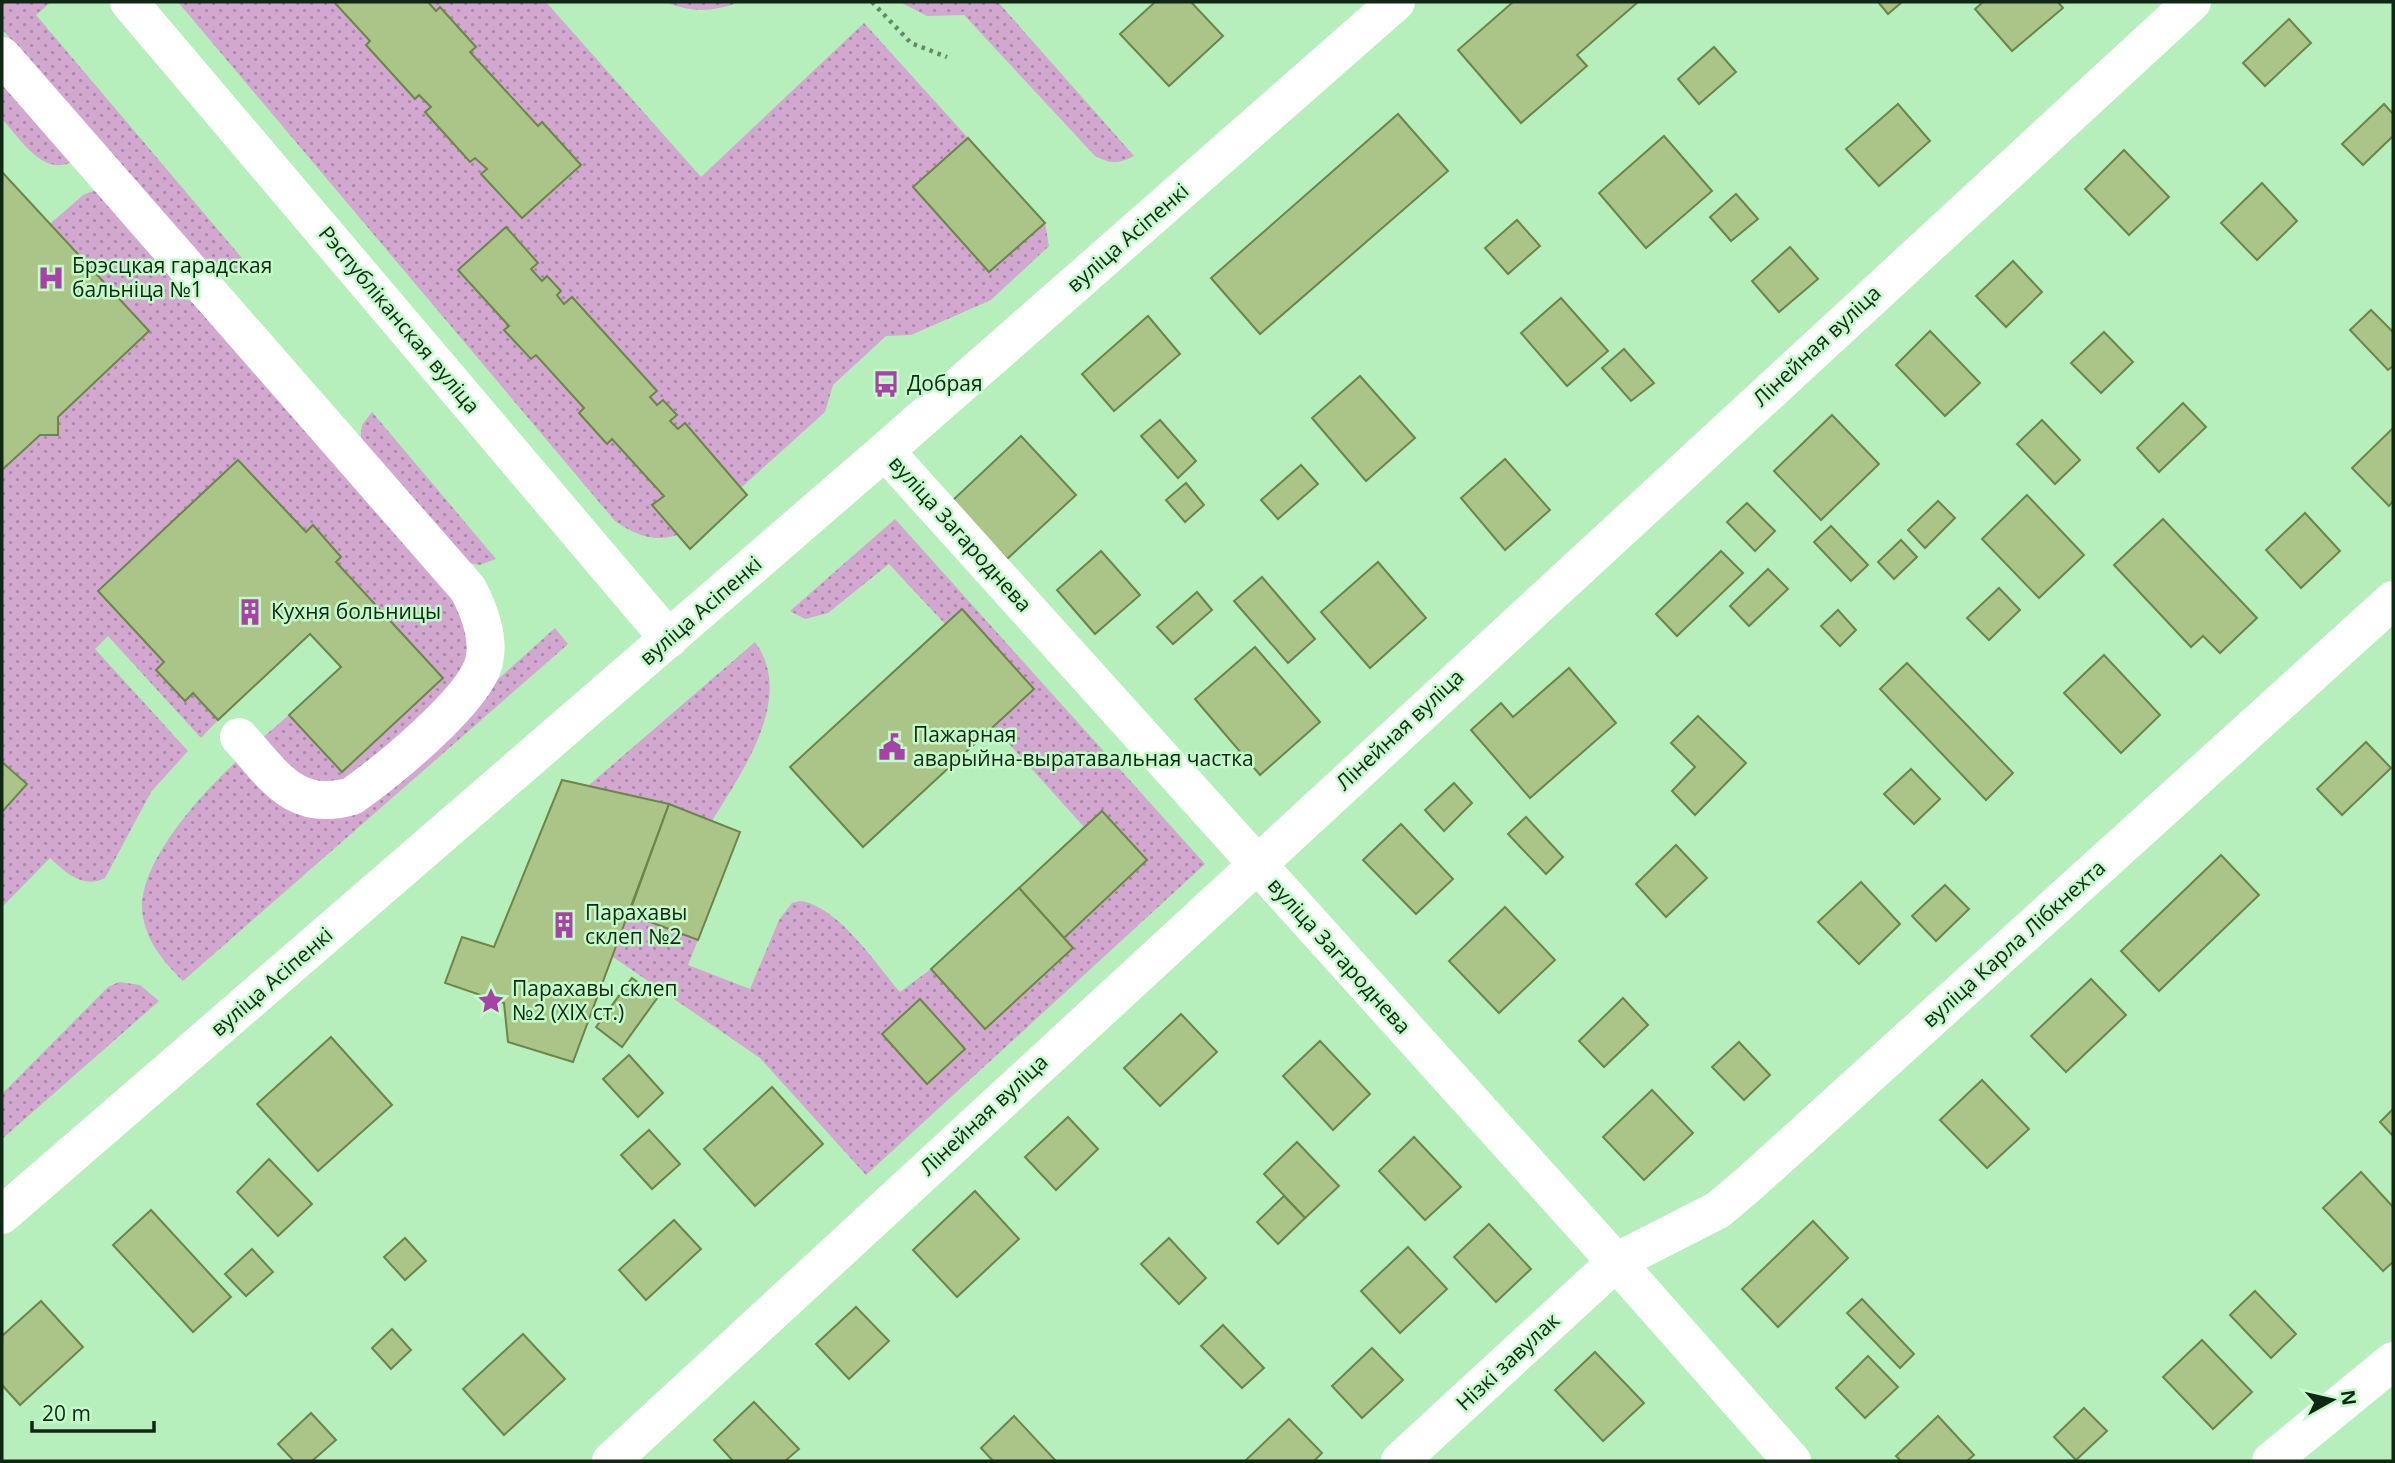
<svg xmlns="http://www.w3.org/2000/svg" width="2395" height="1463" font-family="'Open Sans',sans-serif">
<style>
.grass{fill:url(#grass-dots)}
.building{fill:#aac587;stroke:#6c8549;stroke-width:2}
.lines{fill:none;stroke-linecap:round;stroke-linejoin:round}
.path{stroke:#638a68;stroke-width:4.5;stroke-dasharray:3.5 5;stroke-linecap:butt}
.minor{stroke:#fff;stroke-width:38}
.major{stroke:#fff;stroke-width:38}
.labels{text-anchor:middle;stroke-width:5;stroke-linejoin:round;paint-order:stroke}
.street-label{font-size:21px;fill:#112715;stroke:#c3fcc9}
.poi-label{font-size:21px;fill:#112715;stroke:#c3fcc9;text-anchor:start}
</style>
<defs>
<pattern id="grass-dots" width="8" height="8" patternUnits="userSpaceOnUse" patternTransform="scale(1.75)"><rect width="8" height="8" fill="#d2a7d0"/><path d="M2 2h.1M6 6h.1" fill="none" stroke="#a988a8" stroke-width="1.8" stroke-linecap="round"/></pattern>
</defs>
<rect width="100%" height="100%" fill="#b6eebc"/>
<g class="grass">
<path d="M2,2h49l-15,13 216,255c-21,9 -35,2 -51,-12l-199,-229z"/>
<path d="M178,2h368l155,175 163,-154 104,115 -54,50 75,84 56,-49 4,23 -58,54 -80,35 -25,1 -53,49 -8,27 -122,110c-33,21 -55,22 -88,-1z"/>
<path d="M665,2h75c-28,10 -47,11 -75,0z"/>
<path d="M900,2h98l136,154c-16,8 -23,8 -39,0l-131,-141 -37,1z"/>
<path d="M2,73l75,86c-32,22 -56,-20 -75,-40z"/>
<path d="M93,191l9,1 343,391 26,54 -6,37 -104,102 -51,10 -49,-47 28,-24 53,57 101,-94 -205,-218 -140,131 66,71 21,38 8,-7 25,27 -17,18 -93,-102 -13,13 93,102 -37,41 -46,86c-22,11 -39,-5 -55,-20l-48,49v-437l147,-139 -99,-107 33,-29z"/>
<polygon points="372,412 496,559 480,565 470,563 360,444 362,425"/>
<path d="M895,519l310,345 -339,311 -106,-117 -147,-101 16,-43 69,26 -10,25 62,24 29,-69 13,-17 8,-2c38,5 76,63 100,91l31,-23 54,59 88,-80 -9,-10 83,-78 -44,-49 -19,16 -90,-100 40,-38 -72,-80 -17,15 -56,-60 -61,49 -23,6 -15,-8z"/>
<path d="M555,628l13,16 -385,337c-19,-19 -35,-37 -40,-64 -10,-52 64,-129 99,-161l124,42z"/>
<path d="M755,642c41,56 -14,131 -43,179l-43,-17 -81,-18z"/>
<polygon points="119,982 140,985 159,1001 2,1139 2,1094 108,987"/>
</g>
<g class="building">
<polygon points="334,2 428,2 436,11 440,7 476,47 470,52 538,126 542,122 581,165 522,218 481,174 487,169 475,158 470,162 425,112 431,107 419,95 415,99 366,45 370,41"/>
<polygon points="1155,2 1191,2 1223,36 1169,86 1120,34"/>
<polygon points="1513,2 1638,2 1577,55 1587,66 1521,123 1458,50"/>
<polygon points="1878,2 1902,2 1888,14"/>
<polygon points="1983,2 2058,2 2063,8 2012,51 1975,9"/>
<polygon points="2289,19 2311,43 2265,86 2243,63"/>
<polygon points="1714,47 1736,72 1699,104 1678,79"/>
<polygon points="1898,104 1930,141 1879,186 1846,149"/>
<polygon points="2384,104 2393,114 2393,136 2363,165 2342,144"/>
<polygon points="1398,114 1448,171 1260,334 1211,278"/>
<polygon points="1664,136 1712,191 1646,248 1599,193"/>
<polygon points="968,138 1045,223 989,272 913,187"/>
<polygon points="2124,150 2169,197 2129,235 2085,189"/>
<polygon points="2,172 149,331 58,417 58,435 40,435 2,470"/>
<polygon points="2262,183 2297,221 2257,260 2221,223"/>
<polygon points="1736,194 1758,219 1731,241 1710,217"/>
<polygon points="1517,220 1540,246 1508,274 1485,248"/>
<polygon points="506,227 538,263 531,269 542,281 547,276 561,291 557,295 564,304 572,297 657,391 650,397 657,405 663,400 677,415 670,421 678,429 685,423 747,495 690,549 652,505 664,496 612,439 607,444 579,413 584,408 536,355 531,359 504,330 509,326 458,270"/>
<polygon points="1790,247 1818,279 1779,312 1752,281"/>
<polygon points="2013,261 2042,292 2006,327 1976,296"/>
<polygon points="1561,298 1608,351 1567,386 1521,333"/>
<polygon points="2371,310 2393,332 2393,366 2388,370 2350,330"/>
<polygon points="1148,316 1180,354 1114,411 1082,374"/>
<polygon points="1930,331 1980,383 1945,416 1896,365"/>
<polygon points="2104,332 2133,362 2101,393 2071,363"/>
<polygon points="1624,349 1654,383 1631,401 1602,368"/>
<polygon points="1360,376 1415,438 1366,481 1312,418"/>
<polygon points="2183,403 2206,427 2159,472 2137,448"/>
<polygon points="1832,415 1879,464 1821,520 1774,471"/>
<polygon points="1160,420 1196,461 1178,478 1141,436"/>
<polygon points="2042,420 2080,460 2055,484 2017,444"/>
<polygon points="2393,428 2393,501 2389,506 2352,468"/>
<polygon points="1021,436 1076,495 1007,559 952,501"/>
<polygon points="1505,459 1550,510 1505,550 1461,498"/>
<polygon points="238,460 306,532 313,525 341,557 336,562 443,678 342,772 289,715 341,667 310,634 218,720 193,693 185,701 156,670 164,662 98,591"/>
<polygon points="1301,465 1318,484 1278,519 1261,500"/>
<polygon points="1186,483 1204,505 1185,522 1166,500"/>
<polygon points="2027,495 2084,555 2039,598 1982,539"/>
<polygon points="1938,501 1955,518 1925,548 1908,530"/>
<polygon points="1747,503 1775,531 1755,551 1727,522"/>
<polygon points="2305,513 2340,551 2301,588 2266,550"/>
<polygon points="2163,519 2257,618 2220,653 2203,636 2191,647 2114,565"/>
<polygon points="1831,526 1868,565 1851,581 1814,542"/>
<polygon points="1901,540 1917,557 1894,579 1878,562"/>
<polygon points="1101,551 1140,595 1095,634 1057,590"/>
<polygon points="1721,551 1743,573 1677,636 1656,614"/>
<polygon points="1378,562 1426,618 1370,668 1321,612"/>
<polygon points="1768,569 1788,589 1749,626 1730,606"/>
<polygon points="1262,577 1315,639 1288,663 1234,601"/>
<polygon points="1999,588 2020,610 1989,640 1967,618"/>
<polygon points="1197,592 1212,610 1173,644 1157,627"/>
<polygon points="962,609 1034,689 863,847 790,767"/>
<polygon points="1838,610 1856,630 1840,646 1821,626"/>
<polygon points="1255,647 1320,722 1260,775 1195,699"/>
<polygon points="2104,655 2160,715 2121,753 2064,693"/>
<polygon points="1907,663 2013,773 1986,800 1880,689"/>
<polygon points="1569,668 1616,723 1530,798 1471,730 1501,703 1513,717"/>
<polygon points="1698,716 1746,763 1695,815 1672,791 1695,767 1671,743"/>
<polygon points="2366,742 2391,768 2342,815 2317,789"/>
<polygon points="2,762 27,784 2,812"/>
<polygon points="1911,769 1940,799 1914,824 1884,794"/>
<polygon points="562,780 669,804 573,1062 508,1042 504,1003 445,983 462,937 494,947"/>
<polygon points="1454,783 1472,803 1444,831 1425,810"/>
<polygon points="669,804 740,832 698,940 629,914"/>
<polygon points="1102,811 1147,860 1064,938 1019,888"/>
<polygon points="1526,817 1563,857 1546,874 1508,834"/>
<polygon points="1401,824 1453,879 1416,914 1363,860"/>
<polygon points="1676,845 1707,878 1666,917 1636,884"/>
<polygon points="2221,855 2259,895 2159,991 2121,951"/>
<polygon points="1861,882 1900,924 1859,964 1818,922"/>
<polygon points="1945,885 1969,909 1936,941 1912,916"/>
<polygon points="1019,888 1073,948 985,1029 931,969"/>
<polygon points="1505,907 1555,960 1499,1013 1449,961"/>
<polygon points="632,978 658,997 622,1047 596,1027"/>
<polygon points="2091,979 2126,1015 2066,1072 2031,1036"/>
<polygon points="1623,998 1648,1025 1604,1067 1579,1041"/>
<polygon points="920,999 965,1049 927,1084 882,1034"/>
<polygon points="1181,1014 1217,1052 1160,1106 1124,1068"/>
<polygon points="331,1037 392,1105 318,1171 257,1104"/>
<polygon points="1320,1041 1370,1094 1333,1130 1283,1076"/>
<polygon points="1739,1042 1770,1075 1744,1100 1712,1067"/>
<polygon points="629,1055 663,1093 638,1117 603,1079"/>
<polygon points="1982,1080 2029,1129 1987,1168 1940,1120"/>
<polygon points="772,1087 823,1144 755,1206 704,1149"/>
<polygon points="1652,1090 1693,1133 1644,1180 1603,1137"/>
<polygon points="2393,1109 2393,1136 2380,1122"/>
<polygon points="1068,1117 1098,1149 1056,1190 1025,1157"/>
<polygon points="649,1130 680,1164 652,1189 621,1155"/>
<polygon points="1414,1137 1461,1187 1425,1220 1379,1171"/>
<polygon points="1297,1142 1339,1186 1305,1218 1264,1174"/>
<polygon points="269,1159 312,1204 278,1236 237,1192"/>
<polygon points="2361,1172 2393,1207 2393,1262 2383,1271 2323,1208"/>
<polygon points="975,1191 1019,1239 957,1297 913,1250"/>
<polygon points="1284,1196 1305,1218 1278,1244 1257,1222"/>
<polygon points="151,1210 231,1297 193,1332 113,1245"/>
<polygon points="674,1220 701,1249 646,1300 619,1270"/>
<polygon points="1813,1221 1848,1258 1778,1327 1742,1289"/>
<polygon points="1489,1224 1531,1269 1496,1302 1454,1257"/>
<polygon points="405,1238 426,1261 405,1280 384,1257"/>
<polygon points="1169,1238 1206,1278 1179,1304 1141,1264"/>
<polygon points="1408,1247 1447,1289 1400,1333 1361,1291"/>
<polygon points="252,1249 273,1272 246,1296 225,1274"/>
<polygon points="2255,1291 2296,1334 2271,1358 2230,1315"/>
<polygon points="1862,1299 1914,1354 1900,1368 1847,1313"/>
<polygon points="41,1301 83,1347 20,1405 2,1385 2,1336"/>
<polygon points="856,1307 889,1341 849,1379 816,1344"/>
<polygon points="1223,1325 1264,1368 1242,1388 1201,1346"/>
<polygon points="392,1329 411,1350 391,1369 372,1348"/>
<polygon points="523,1334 565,1379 504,1435 463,1389"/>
<polygon points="2202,1340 2252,1392 2213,1429 2163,1377"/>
<polygon points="1372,1348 1403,1380 1362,1418 1332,1386"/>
<polygon points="1595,1352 1644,1403 1603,1441 1555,1390"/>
<polygon points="1868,1356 1898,1387 1865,1418 1836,1388"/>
<polygon points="754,1402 799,1449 785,1461 733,1461 714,1440"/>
<polygon points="2084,1408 2107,1431 2076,1460 2054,1437"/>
<polygon points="311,1413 336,1440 312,1461 294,1461 278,1444"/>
<polygon points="1014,1416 1056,1461 993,1461 981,1448"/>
<polygon points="1938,1416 1974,1455 1967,1461 1901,1461 1896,1456"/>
<polygon points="1289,1419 1322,1453 1314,1461 1245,1461"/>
</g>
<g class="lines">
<polyline class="path" points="872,2 911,43 947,57"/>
<g class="minor">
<polyline points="129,2 669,639"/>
<path d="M2,56l466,533c11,21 22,48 16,73 -10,39 -98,110 -132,134 -58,17 -78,-21 -113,-59"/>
<polyline points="885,451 1616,1262 1792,1461"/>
<polyline points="611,1461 2192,2"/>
<polyline points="1400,1461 1616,1262 1718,1210 1751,1182 2393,600"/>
<polyline points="2271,1461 2393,1361"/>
</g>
<polyline class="major" points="2,1215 885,451 1396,2"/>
</g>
<defs>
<symbol id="hospital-bare" viewBox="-9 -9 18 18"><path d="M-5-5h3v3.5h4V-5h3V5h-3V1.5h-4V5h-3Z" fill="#a742a7" stroke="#c3fcc9" stroke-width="2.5" paint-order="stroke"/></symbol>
<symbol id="bus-bare" viewBox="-9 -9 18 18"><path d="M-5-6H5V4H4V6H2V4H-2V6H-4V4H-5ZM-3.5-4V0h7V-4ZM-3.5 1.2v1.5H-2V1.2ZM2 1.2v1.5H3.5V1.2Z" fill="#a742a7" stroke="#c3fcc9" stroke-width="2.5" paint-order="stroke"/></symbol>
<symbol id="building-bare" viewBox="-9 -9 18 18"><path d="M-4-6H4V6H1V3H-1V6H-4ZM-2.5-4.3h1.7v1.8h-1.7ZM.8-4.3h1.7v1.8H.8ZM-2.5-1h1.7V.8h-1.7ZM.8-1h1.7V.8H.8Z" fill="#a742a7" stroke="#c3fcc9" stroke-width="2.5" paint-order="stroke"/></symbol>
<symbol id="civic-bare" viewBox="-9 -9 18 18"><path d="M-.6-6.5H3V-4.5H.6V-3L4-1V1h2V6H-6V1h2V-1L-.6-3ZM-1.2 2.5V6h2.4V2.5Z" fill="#a742a7" stroke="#c3fcc9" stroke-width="2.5" paint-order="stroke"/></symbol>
<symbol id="sight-bare" viewBox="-9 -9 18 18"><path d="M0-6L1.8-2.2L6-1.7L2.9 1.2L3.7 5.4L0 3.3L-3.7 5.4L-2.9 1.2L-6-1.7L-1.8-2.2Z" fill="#a742a7" stroke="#c3fcc9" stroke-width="2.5" paint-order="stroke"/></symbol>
</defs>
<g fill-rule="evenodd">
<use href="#hospital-bare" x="32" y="259" width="38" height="38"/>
<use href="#bus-bare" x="867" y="365" width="38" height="38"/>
<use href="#building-bare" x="231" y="593" width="38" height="38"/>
<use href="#civic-bare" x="873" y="728" width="38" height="38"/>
<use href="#building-bare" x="545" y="906" width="38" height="38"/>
<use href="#sight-bare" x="472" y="982" width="38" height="38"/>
</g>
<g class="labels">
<g class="street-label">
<text transform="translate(1128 238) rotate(-41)" y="7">вуліца Асіпенкі</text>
<text transform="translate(399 320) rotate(50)" y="7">Рэспубліканская вуліца</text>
<text transform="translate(1817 346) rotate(-43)" y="7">Лінейная вуліца</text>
<text transform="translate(960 534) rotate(48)" y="7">вуліца Загароднева</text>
<text transform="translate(701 611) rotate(-41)" y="7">вуліца Асіпенкі</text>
<text transform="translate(1400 730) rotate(-43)" y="7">Лінейная вуліца</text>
<text transform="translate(2014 944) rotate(-42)" y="7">вуліца Карла Лібкнехта</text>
<text transform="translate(1339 956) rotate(48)" y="7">вуліца Загароднева</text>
<text transform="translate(272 982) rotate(-41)" y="7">вуліца Асіпенкі</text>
<text transform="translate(984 1115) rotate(-43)" y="7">Лінейная вуліца</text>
<text transform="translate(1508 1362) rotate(-43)" y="7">Нізкі завулак</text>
</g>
<g class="poi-label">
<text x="72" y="273">Брэсцкая гарадская<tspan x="72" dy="24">бальніца №1</tspan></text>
<text x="907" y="391">Добрая</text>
<text x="271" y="619">Кухня больницы</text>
<text x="913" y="742">Пажарная<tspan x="913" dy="24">аварыйна-выратавальная частка</tspan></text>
<text x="585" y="920">Парахавы<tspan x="585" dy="24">склеп №2</tspan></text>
<text x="512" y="996">Парахавы склеп<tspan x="512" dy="24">№2 (XIX ст.)</tspan></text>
</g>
</g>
<rect width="2395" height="1463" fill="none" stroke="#112715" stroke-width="7"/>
<g transform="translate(2332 1400) rotate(82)" stroke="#c3fcc9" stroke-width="5" paint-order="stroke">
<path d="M0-5L12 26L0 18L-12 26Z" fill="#112715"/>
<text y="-10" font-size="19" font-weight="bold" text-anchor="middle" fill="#112715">N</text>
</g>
<path d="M32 1421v10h122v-10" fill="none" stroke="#112715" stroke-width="3.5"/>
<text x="42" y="1421" font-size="21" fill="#112715" stroke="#c3fcc9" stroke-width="5" paint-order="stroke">20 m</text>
</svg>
